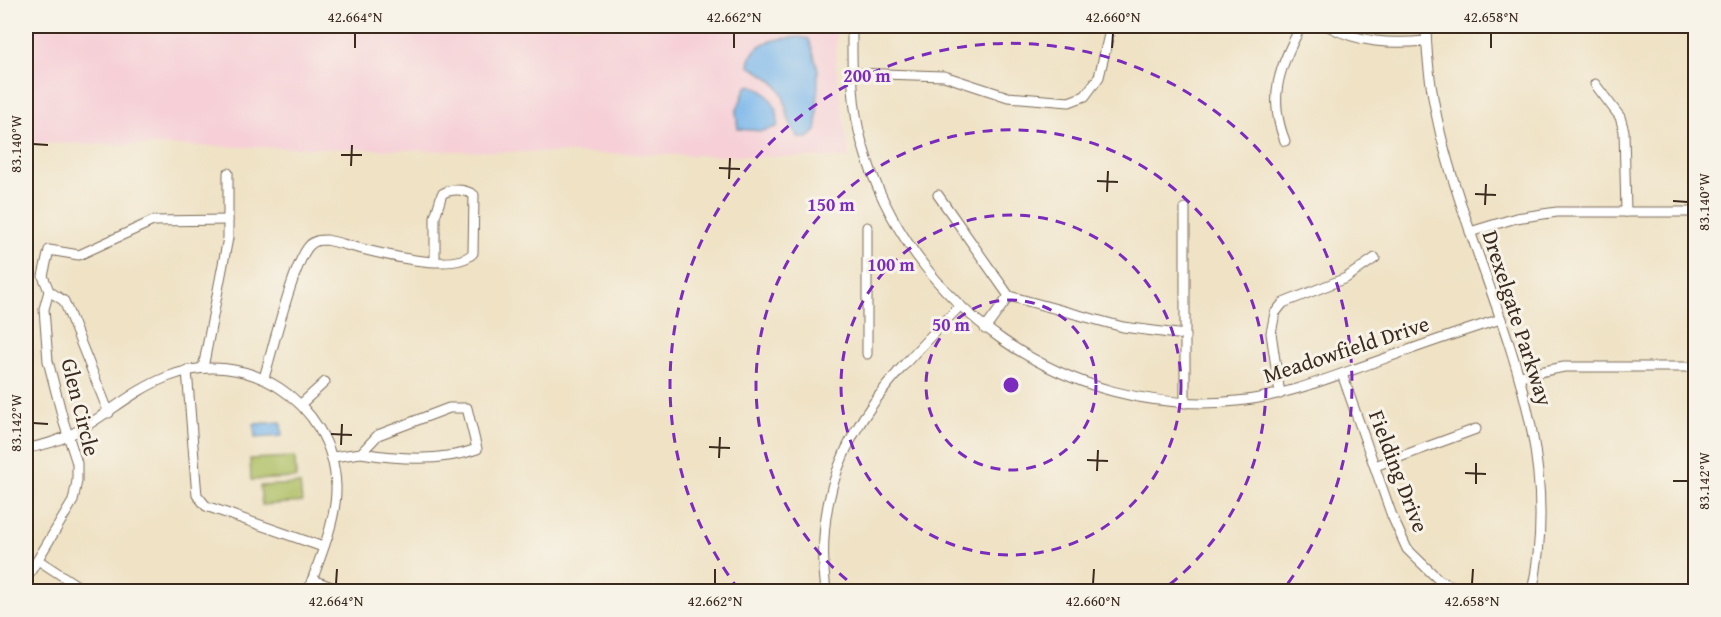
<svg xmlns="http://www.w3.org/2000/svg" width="1721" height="617" font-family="'Gentium Book Plus',serif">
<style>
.built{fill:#f6cfd7}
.green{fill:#adbf63;stroke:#747440;stroke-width:1.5}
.water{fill:#78b6eb;stroke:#5a7084;stroke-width:1.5}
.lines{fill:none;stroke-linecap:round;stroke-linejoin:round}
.minor-casing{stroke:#7a6a58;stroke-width:11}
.minor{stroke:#fff;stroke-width:9}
.ticks{fill:none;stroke:#3b2a1e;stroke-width:2}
.ring{fill:none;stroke:#7b2cbf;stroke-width:3;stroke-dasharray:10 8}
.labels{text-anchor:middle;stroke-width:6;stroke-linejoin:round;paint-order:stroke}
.street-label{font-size:22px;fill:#3b2a1e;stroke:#f7f3e8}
.centre{fill:#7b2cbf;stroke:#f7f3e8;stroke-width:3}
.ring-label{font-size:18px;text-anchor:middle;font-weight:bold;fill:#7b2cbf;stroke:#f7f3e8;stroke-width:6;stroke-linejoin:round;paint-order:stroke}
.neatline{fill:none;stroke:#3b2a1e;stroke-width:2}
.ticks-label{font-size:15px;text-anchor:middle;fill:#3b2a1e}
</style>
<rect width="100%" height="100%" fill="#f7f3e8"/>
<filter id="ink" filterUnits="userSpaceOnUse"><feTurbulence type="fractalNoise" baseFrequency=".0167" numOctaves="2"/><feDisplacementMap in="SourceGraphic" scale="12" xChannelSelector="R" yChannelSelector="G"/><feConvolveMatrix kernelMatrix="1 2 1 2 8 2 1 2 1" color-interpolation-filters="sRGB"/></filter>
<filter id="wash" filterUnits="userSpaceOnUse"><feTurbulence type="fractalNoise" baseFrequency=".008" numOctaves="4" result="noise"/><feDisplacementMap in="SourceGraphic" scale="24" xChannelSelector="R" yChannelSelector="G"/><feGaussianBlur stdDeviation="1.35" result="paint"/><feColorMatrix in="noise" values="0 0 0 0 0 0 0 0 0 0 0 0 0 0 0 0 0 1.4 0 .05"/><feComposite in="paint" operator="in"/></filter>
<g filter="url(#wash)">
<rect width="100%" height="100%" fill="#efe2c5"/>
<polygon class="built" points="26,26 836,26 836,66 849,158 26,143"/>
<g class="green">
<polygon points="295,457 296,478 251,480 250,459"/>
<polygon points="300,484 302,502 262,505 260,486"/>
</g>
<g class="water">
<path d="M799,37l10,2 9,30 -1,55 -1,7 -8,7h-9c-25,-34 2,-45 -50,-72 3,-27 28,-27 50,-29z"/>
<path d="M751,85c17,6 30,23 26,42l-15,4 -24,-2 -2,-17 10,-25z"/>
<polygon points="281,422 282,436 255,438 254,424"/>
</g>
</g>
<g filter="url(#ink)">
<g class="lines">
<defs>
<g id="minor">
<path d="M852,26c0,39 -1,79 10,117 46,163 204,276 375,258 41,-4 79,-18 118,-32 48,-17 97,-35 146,-50"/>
<path d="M1328,26c31,17 63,18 98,15"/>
<path d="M1426,26c3,198 150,362 106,566"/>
<polyline points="852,73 944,76 1008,97 1069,102 1085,96 1099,77 1111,26"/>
<polyline points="1595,84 1620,117 1624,131 1626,212"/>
<path d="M1285,141c-18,-45 -5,-74 16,-115"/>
<polyline points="938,195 1009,296 1123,327 1185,335"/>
<polyline points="1185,208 1185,403"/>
<polyline points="867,227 867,354"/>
<polyline points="1470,232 1516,218 1557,212 1696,212"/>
<polyline points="49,291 64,301 109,413"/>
<polyline points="985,329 1009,296"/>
<polyline points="203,368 228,238 228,173"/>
<polyline points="187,370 196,484 197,495 206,506 323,547"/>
<polyline points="1342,374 1392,516 1407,549 1439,580 1464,592"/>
<polyline points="1520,376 1564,367 1696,367"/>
<path d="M264,378c8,-26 30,-118 46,-133 5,-5 10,-5 17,-5 30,7 125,37 146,13l1,-58c-9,-6 -23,-7 -32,-1l-7,23v44"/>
<polyline points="1280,394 1271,333 1275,313 1283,303 1346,278 1375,258"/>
<polyline points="301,404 325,382"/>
<path d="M26,448c59,-7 90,-51 141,-71 78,-32 166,25 169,109 1,35 -17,73 -28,106"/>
<path d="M333,457l28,-4 17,-18 71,-27h18l10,41c-35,13 -80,10 -116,4"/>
<polyline points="1375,466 1476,429"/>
<polyline points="38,560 87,592"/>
<polyline points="26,579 73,501 77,481 77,463 64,423 48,361 44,309 49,291 43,276 49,250 79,255 153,221 228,220"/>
<polyline points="312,580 346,592"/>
<polyline points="1533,587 1557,592"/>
<path d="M826,592c-16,-131 48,-199 133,-285"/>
</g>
</defs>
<use href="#minor" class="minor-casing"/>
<use href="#minor" class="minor"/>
</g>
</g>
<path class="ticks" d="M355,48v-15M734,48v-15M1112,48l1,-15M1491,48v-15M33,144l15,1M341,155h21M351,166l1,-21M719,168l21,1M729,179l1,-21M1097,181l21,1M1107,192l1,-21M1475,194l21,1M1673,201l15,1M1485,205l1,-21M33,423l15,1M331,434l21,1M341,445l1,-21M709,447l21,1M719,458l1,-21M1087,460l21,1M1097,471l1,-21M1465,473l21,1M1673,481h15M1476,484v-21M336,584l1,-15M715,584v-15M1093,584l1,-15M1472,584l1,-15"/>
<g class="ring">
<circle cx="1011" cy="385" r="85"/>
<circle cx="1011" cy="385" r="170"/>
<path d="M861 591A255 255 0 1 1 1161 591"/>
<path d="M739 590A341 341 0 1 1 1283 590"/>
</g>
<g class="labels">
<g class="street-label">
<text transform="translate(1518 318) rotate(72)" y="8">Drexelgate Parkway</text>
<text transform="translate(1346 349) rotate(-18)" y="8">Meadowfield Drive</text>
<text transform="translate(81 407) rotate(76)" y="8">Glen Circle</text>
<text transform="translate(1399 471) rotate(69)" y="8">Fielding Drive</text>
</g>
</g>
<circle cx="1011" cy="385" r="9" class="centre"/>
<g class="ring-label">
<text x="867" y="82">200 m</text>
<text x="831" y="211">150 m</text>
<text x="891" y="271">100 m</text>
<text x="951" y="331">50 m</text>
</g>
<rect width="1721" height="617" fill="none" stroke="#f7f3e8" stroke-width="66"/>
<rect x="33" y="33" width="1655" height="551" class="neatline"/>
<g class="ticks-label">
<text x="355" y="22">42.664°N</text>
<text x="734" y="22">42.662°N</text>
<text x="1113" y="22">42.660°N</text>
<text x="1491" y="22">42.658°N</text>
<text transform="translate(16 144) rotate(-90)" y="5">83.140°W</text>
<text transform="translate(1704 202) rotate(-90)" y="5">83.140°W</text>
<text transform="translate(16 423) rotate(-90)" y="5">83.142°W</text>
<text transform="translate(1704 481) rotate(-90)" y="5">83.142°W</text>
<text x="336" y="606">42.664°N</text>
<text x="715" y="606">42.662°N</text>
<text x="1093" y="606">42.660°N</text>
<text x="1472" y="606">42.658°N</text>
</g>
</svg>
